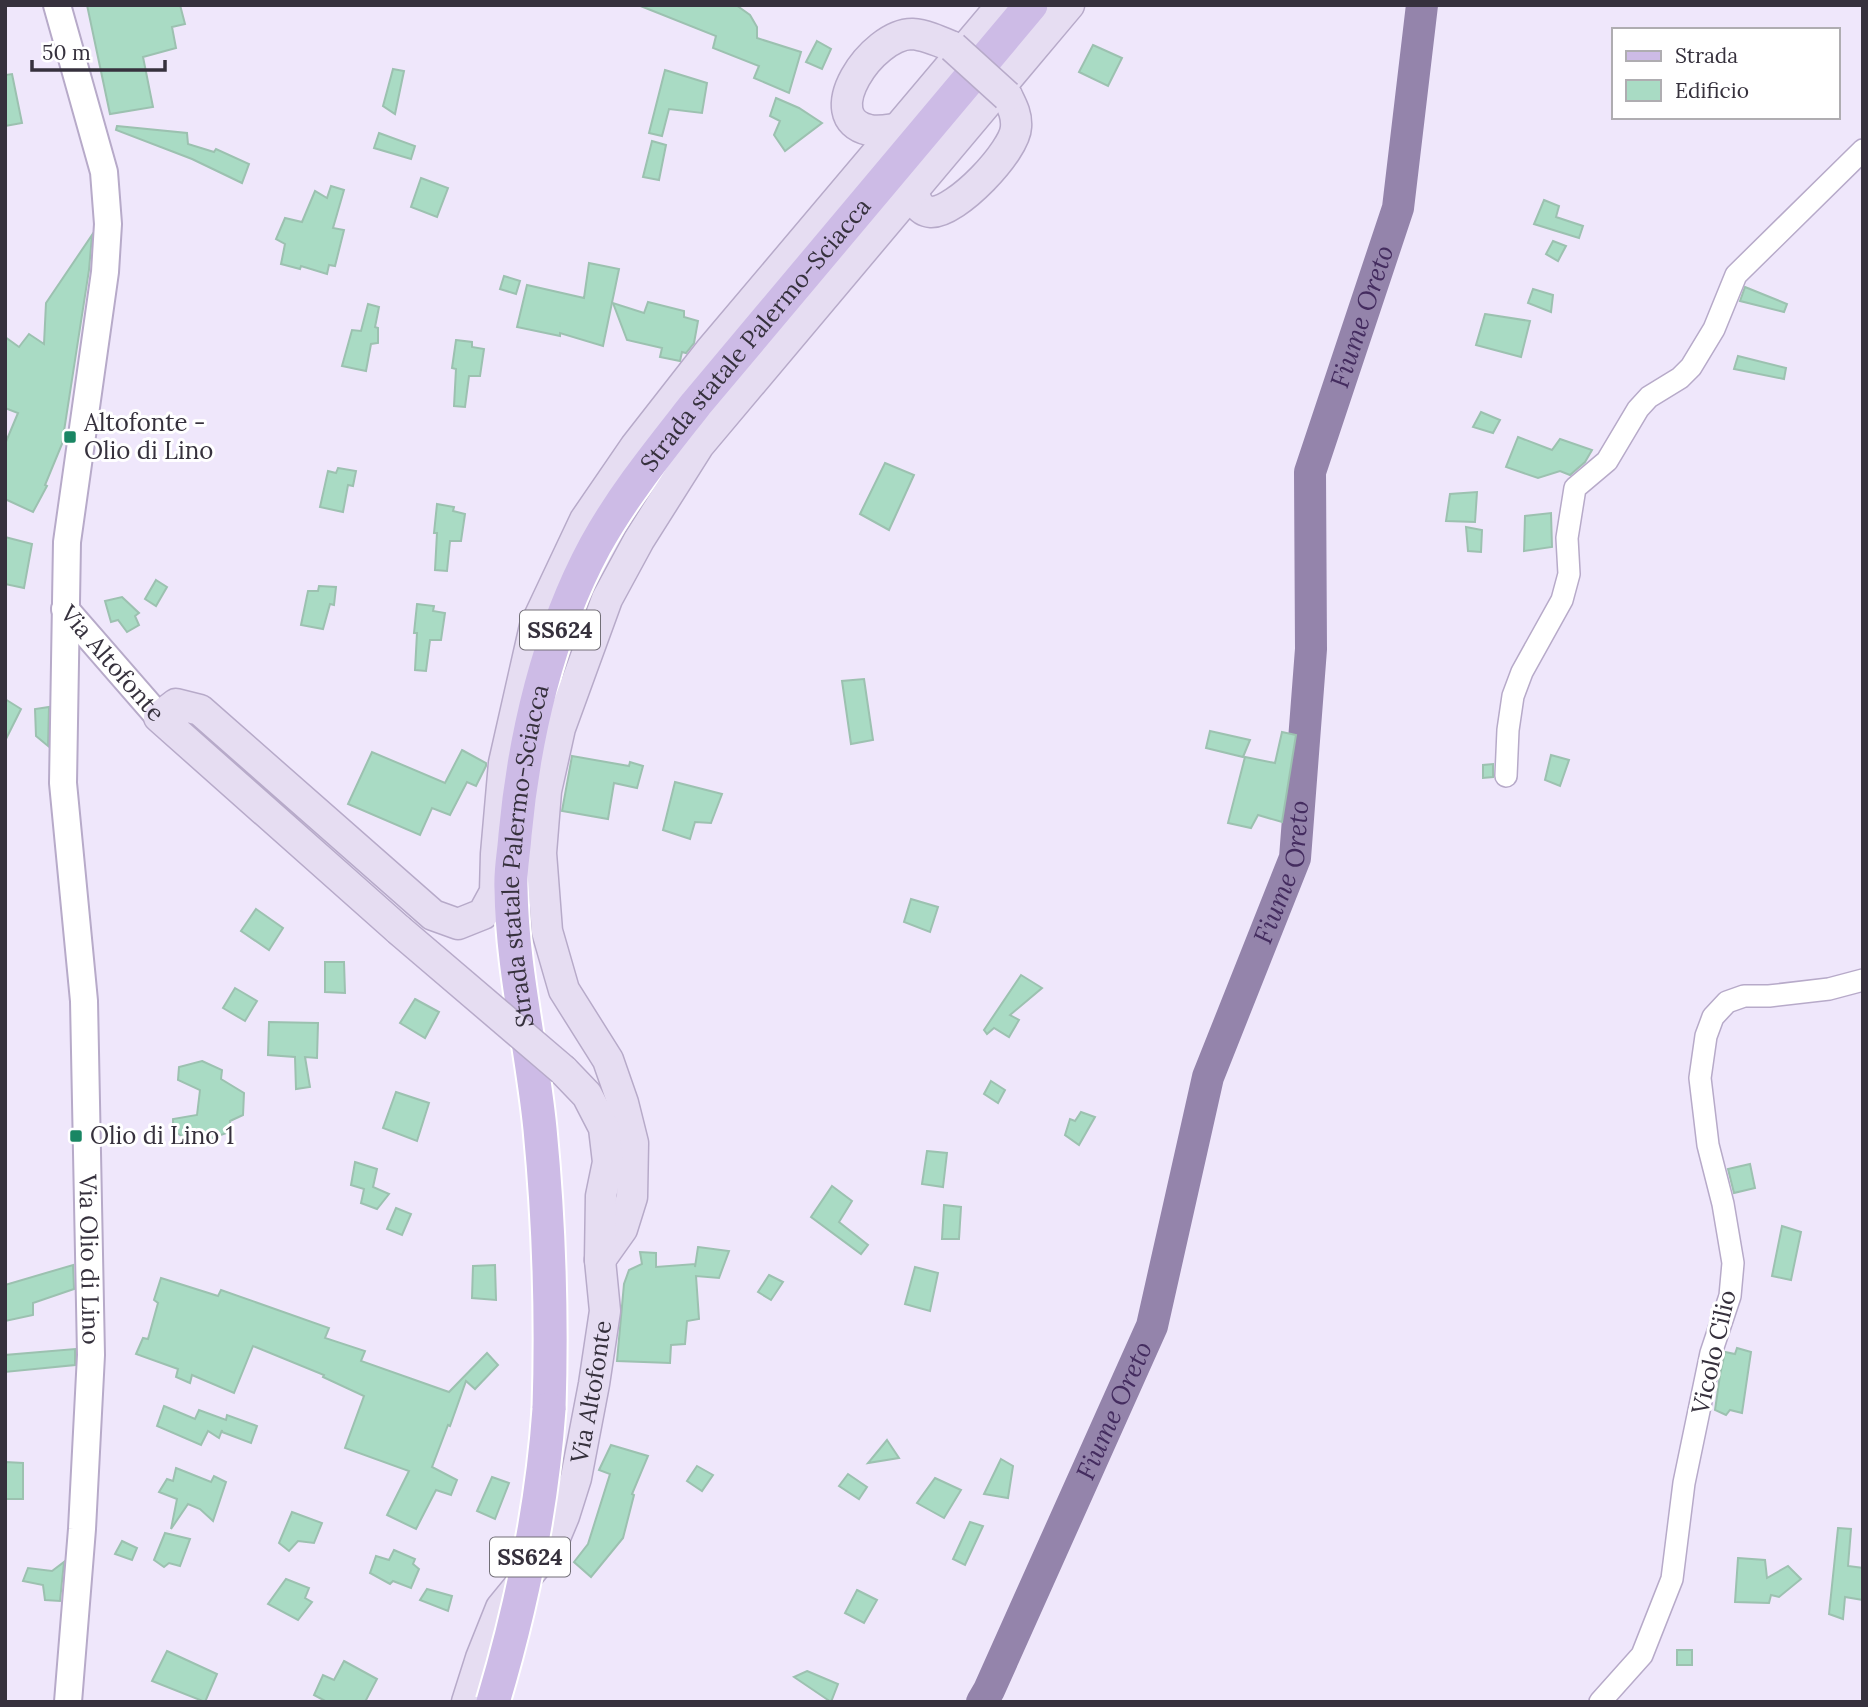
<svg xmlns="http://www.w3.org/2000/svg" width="1868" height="1707" font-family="Lora,serif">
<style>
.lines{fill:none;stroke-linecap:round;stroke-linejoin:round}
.river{stroke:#9484ab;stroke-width:32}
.building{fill:#a9dbc4;stroke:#9cc1b0;stroke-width:2}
.minor-casing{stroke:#b7aac9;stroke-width:24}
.tertiary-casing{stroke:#b7aac9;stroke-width:30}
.secondary-casing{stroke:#b7aac9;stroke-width:33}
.primary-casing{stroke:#fff;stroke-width:37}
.minor{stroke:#fff;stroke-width:21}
.tertiary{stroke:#fff;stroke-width:26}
.secondary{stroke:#e6ddf2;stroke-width:30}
.primary{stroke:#cdbbe6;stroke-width:33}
.secondary-bridge-casing{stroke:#b7aac9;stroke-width:33;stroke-linecap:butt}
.primary-bridge-casing{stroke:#fff;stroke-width:37;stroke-linecap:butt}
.secondary-bridge{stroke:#e6ddf2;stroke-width:30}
.primary-bridge{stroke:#cdbbe6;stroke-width:33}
.poi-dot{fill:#198663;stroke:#fff;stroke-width:2.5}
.labels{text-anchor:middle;stroke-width:6;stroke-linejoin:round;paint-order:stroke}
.shield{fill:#fff;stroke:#726f77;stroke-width:2}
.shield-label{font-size:23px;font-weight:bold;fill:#36313d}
.street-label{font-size:24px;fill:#36313d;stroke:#fff}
.poi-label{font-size:24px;fill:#36313d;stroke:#fff;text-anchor:start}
.water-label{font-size:26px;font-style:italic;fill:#442c5f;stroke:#fff}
</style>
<rect width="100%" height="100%" fill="#efe7fb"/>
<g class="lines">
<path class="river" id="s1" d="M982,1702l7,-12 163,-364 56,-249 87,-219 16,-209 -1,-177 88,-264 24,-203"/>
</g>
<g class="building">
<polygon points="87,5 180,5 185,24 172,27 176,48 143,57 153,107 110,114"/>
<polygon points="638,5 736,5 750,15 757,27 757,38 801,52 789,93 754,78 759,66 713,48 716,36"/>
<polygon points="817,41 831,49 822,69 806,62"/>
<polygon points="1093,45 1122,58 1108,86 1079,72"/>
<polygon points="393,69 404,71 395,114 383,106"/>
<polygon points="665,70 707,83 702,113 669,109 662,136 649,133"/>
<polygon points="12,74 22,123 5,126 5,75"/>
<polygon points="776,98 799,108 822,123 785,151 774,135 780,121 770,116"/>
<polygon points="117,126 187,133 188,144 214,152 216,149 249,164 242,183 192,159 116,130"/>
<polygon points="379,133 415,146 411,159 374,148"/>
<polygon points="652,141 666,145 659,180 643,177"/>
<polygon points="421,178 448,188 437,217 411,207"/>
<polygon points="331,186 344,190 333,228 344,230 335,266 329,265 327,274 301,266 300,269 281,264 285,244 276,239 285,218 302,222 315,191 327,198"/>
<polygon points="1544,200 1559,206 1556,217 1583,226 1579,238 1534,224"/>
<polygon points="92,235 89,270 62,444 45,485 47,486 33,512 5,499 5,444 18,413 5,408 5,337 19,347 29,334 44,344 46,303"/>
<polygon points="1553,241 1566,246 1558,261 1546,254"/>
<polygon points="589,263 619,269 603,346 560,333 560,336 517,327 527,285 584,298"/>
<polygon points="504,276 520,281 516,294 500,289"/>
<polygon points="1745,287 1787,304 1784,312 1740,301"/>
<polygon points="1533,289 1553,295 1551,312 1528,303"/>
<polygon points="648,302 684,311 684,317 698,321 694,343 686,353 682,352 680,361 660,357 662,348 627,340 613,303 644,313"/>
<polygon points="368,304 379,307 375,327 378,328 378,343 371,344 366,371 342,366 352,330 361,331"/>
<polygon points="1485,314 1530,321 1521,357 1476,345"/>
<polygon points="456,340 472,342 472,347 484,349 480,376 469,376 465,407 454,406 456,369 452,368"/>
<polygon points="1738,356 1786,368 1784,379 1734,369"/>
<polygon points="1481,412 1500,420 1493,433 1473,427"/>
<polygon points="1518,437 1552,450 1560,439 1592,450 1585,462 1570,475 1560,471 1538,478 1506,467"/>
<polygon points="885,463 914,475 889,530 860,514"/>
<polygon points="338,468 356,471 353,486 348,485 343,512 320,507 328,471 336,473"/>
<polygon points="1477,492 1475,522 1446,521 1450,494"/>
<polygon points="437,504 454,507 453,511 465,514 461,541 450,541 447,571 435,570 437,533 434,533"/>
<polygon points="1551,513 1552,547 1524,551 1525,516"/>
<polygon points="1466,527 1482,530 1481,552 1468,551"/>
<polygon points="5,537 32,544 24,588 5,584"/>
<polygon points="156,580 167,587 156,606 145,599"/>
<polygon points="319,586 336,587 334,605 330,604 323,629 301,625 308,591 318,591"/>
<polygon points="122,597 139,613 135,616 139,625 127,632 118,620 111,622 105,601"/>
<polygon points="417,604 434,606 433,611 445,613 441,640 430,640 426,671 415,670 417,633 414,633"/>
<polygon points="864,679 873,740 851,744 842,681"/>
<polygon points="5,699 21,709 5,741"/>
<polygon points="49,707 48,746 36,736 35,709"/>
<polygon points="1210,731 1250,740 1243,757 1206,748"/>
<polygon points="1282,732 1296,735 1282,822 1258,815 1251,828 1228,823 1245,757 1275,763"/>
<polygon points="462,750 486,763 486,766 476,786 467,782 450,815 432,808 420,835 348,804 372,752 445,783"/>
<polygon points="1551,755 1569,760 1560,786 1545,780"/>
<polygon points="572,756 629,766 630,762 643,766 637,788 614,783 608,819 562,811"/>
<polygon points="1493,764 1493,777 1483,778 1483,765"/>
<polygon points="675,782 722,794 711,823 695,822 690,839 663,830"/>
<polygon points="911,899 938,907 930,932 904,922"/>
<polygon points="256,909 283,928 269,950 241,931"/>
<polygon points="325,962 344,962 345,993 325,992"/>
<polygon points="1021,975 1042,988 1010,1015 1019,1020 1009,1037 994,1028 987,1034 984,1030"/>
<polygon points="235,988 257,1001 245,1021 223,1008"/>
<polygon points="415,999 439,1012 425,1038 400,1023"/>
<polygon points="269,1022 318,1023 317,1058 305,1057 310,1087 296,1089 295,1057 268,1055"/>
<polygon points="202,1061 222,1070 221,1079 244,1093 243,1115 230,1121 229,1132 194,1145 173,1130 173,1119 197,1115 200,1090 178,1080 179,1067"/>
<polygon points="991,1081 1005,1090 998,1103 984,1094"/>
<polygon points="396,1092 429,1103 417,1141 383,1128"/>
<polygon points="1081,1112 1095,1117 1079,1145 1065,1135 1070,1119 1075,1121"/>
<polygon points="927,1151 947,1153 943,1187 922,1184"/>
<polygon points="355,1162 377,1169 373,1187 389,1194 377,1209 361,1203 364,1189 351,1185"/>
<polygon points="1750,1164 1755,1188 1734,1193 1728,1169"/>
<polygon points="832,1186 852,1201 839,1222 868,1245 861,1254 811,1217"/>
<polygon points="944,1205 961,1207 959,1239 942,1239"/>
<polygon points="396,1208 411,1214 402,1235 387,1229"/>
<polygon points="1782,1226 1801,1232 1791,1280 1772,1276"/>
<polygon points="698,1247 729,1251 719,1278 696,1276 699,1319 687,1321 685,1344 671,1345 670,1363 617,1361 624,1284 629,1270 642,1264 640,1252 656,1253 656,1267 695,1264 695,1267"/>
<polygon points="73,1265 74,1289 33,1303 33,1315 5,1321 5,1285"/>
<polygon points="495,1265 496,1300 472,1298 473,1266"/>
<polygon points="915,1267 938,1273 930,1311 905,1304"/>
<polygon points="769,1275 783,1282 771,1300 758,1292"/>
<polygon points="161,1278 218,1296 221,1290 329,1328 325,1338 365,1351 361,1361 449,1392 487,1353 498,1365 475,1389 466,1381 450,1426 448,1425 432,1467 457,1480 451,1495 436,1490 416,1529 387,1515 409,1471 345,1448 364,1396 323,1377 324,1375 253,1346 234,1393 192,1375 190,1383 176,1377 178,1369 136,1354 143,1338 148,1339 158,1303 154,1300"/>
<polygon points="1737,1348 1751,1352 1742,1413 1730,1410 1726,1415 1715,1410 1720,1375 1725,1352 1735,1354"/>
<polygon points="75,1349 75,1365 5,1372 5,1355"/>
<polygon points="164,1406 195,1419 199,1410 226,1420 227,1415 257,1426 251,1443 222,1432 222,1430 219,1438 208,1431 201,1445 157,1426"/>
<polygon points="887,1440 899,1458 868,1463"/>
<polygon points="611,1445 648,1456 632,1494 634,1495 623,1538 591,1577 574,1562 588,1544 610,1474 599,1470"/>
<polygon points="1001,1459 1013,1466 1008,1498 984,1494"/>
<polygon points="5,1462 23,1463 23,1499 5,1499"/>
<polygon points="697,1466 713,1475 702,1491 687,1481"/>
<polygon points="176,1468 211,1482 214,1476 226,1482 213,1521 200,1509 188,1504 171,1529 177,1499 159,1492 167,1479 173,1481"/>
<polygon points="848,1474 867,1487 859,1499 839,1486"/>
<polygon points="492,1477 509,1483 495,1519 477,1511"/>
<polygon points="935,1478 961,1490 944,1518 917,1503"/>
<polygon points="292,1512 322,1523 314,1543 298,1541 289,1551 279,1543"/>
<polygon points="970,1522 983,1526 965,1565 953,1559"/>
<polygon points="1838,1528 1851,1529 1848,1566 1863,1568 1863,1600 1845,1597 1843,1619 1829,1614"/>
<polygon points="165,1533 190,1539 180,1566 169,1563 164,1567 154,1560"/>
<polygon points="122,1541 137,1548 132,1560 115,1554"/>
<polygon points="394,1550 415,1559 413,1564 419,1569 411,1588 393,1581 390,1584 370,1573 376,1556 389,1560"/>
<polygon points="1738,1558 1765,1560 1767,1578 1788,1566 1801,1579 1779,1597 1771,1595 1769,1603 1735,1602"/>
<polygon points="64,1562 60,1601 45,1600 43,1585 23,1581 28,1568 52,1571"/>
<polygon points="286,1579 309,1588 305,1598 312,1602 298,1620 268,1604"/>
<polygon points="427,1589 452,1596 448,1611 420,1600"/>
<polygon points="857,1590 877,1600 864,1623 845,1613"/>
<rect x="1677" y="1650" width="15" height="15"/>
<polygon points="167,1651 217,1674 205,1702 152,1681"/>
<polygon points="344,1661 377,1679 365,1702 327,1702 314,1695 323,1675 334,1680"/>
<polygon points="807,1671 838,1684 831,1702 794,1677"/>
</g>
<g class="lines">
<defs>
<g id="minor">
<polyline points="1506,776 1508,730 1513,696 1522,672 1562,600 1569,574 1567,538 1575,488 1607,461 1638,409 1649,397 1680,378 1691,367 1714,329 1736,275 1863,150"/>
<polyline points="1600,1702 1642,1655 1672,1579 1684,1483 1711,1353 1730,1296 1733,1263 1723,1204 1708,1145 1700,1078 1706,1036 1713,1017 1727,1002 1744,996 1769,996 1829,989 1863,980"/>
</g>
<g id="tertiary">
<path id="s2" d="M57,5l47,167 4,52 -3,48 -38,270 -4,241 21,218 7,354 -9,174 -14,173"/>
<path id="s3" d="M65,609l94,108"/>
</g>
<g id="secondary">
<path d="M896,129c-8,1 -19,3 -27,1 -54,-12 3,-96 43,-96 14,1 27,7 41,13"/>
<path d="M913,188c2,11 5,23 18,24 25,1 84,-61 85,-85 1,-12 -4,-21 -9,-31"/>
<polyline points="399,930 159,717 176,704 200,710 433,915 458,924 483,914 495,892 496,854 504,763 535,626 585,520 635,447 710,351 1002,5"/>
<polyline points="600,1260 622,1229 632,1197 633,1143 623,1103 608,1060 564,990 547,931 541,853 546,791 560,728 607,599 639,540 699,445 1069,5"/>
<path id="s4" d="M467,1702l14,-44 20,-50 50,-61 13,-31 12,-38 18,-94 11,-73 -5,-51 1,-64 7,-34 -4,-34 -17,-33 -24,-25"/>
</g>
<g id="primary">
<path id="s5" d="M549,1409c3,-93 0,-187 -9,-280 -8,-81 -28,-160 -29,-241 -1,-18 3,-36 4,-53 9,-97 33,-202 80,-289 28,-51 65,-96 101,-142l335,-399"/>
</g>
</defs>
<use href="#minor" class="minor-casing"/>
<use href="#tertiary" class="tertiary-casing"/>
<use href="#secondary" class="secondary-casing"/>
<use href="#primary" class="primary-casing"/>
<use href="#minor" class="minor"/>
<use href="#tertiary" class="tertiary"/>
<use href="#secondary" class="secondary"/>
<use href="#primary" class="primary"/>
<defs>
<g id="secondary-bridge">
<polyline points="953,47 1007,96"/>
<polyline points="399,930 563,1070"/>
</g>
<path id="primary-bridge" d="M493,1702c29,-97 49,-192 56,-293"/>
</defs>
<use href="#secondary-bridge" class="secondary-bridge-casing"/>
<use href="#primary-bridge" class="primary-bridge-casing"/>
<use href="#secondary-bridge" class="secondary-bridge"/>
<use href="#primary-bridge" class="primary-bridge"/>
</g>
<g class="poi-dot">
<rect x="63" y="430" width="14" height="14" rx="3.5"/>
<rect x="69" y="1129" width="14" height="14" rx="3.5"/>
</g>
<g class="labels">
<g class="shield">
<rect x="520" y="610.5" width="80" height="39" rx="5"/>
<rect x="490" y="1537.5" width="80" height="39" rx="5"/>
</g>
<g class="shield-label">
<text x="560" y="638">SS624</text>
<text x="530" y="1565">SS624</text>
</g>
<g class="street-label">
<text dy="8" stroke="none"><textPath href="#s5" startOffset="1144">Strada statale Palermo-Sciacca</textPath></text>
<text dy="8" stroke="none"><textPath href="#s3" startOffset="72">Via Altofonte</textPath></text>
<text dy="8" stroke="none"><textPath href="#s5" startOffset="556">Strada statale Palermo-Sciacca</textPath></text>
<text dy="8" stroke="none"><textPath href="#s2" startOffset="1265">Via Olio di Lino</textPath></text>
<text transform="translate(1714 1352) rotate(-77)" y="8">Vicolo Cilio</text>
<text dy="8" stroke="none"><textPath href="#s4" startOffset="340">Via Altofonte</textPath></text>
</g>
<g class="poi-label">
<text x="84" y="431">Altofonte -<tspan x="84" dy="28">Olio di Lino</tspan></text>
<text x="90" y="1144">Olio di Lino 1</text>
</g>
<g class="water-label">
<text dy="9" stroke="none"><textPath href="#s1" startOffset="1454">Fiume Oreto</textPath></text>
<text dy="9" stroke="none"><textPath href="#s1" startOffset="887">Fiume Oreto</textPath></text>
<text dy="9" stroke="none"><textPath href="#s1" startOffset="320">Fiume Oreto</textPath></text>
</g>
</g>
<rect width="1868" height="1707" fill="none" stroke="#36313d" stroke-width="14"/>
<rect x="1612" y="28" width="228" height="91" fill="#ffffff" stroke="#afadb1" stroke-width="2"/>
<rect x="1626" y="51" width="35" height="10" fill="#cdbbe6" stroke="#afadb1" stroke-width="2"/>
<text x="1675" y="63" font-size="21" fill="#36313d">Strada</text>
<rect x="1626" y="80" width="35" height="21" fill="#a9dbc4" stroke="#afadb1" stroke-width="2"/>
<text x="1675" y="98" font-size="21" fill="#36313d">Edificio</text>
<path d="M32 60v10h133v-10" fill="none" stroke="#36313d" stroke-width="3.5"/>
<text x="42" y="60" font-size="21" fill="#36313d" stroke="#ffffff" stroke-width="5" paint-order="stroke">50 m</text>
</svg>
